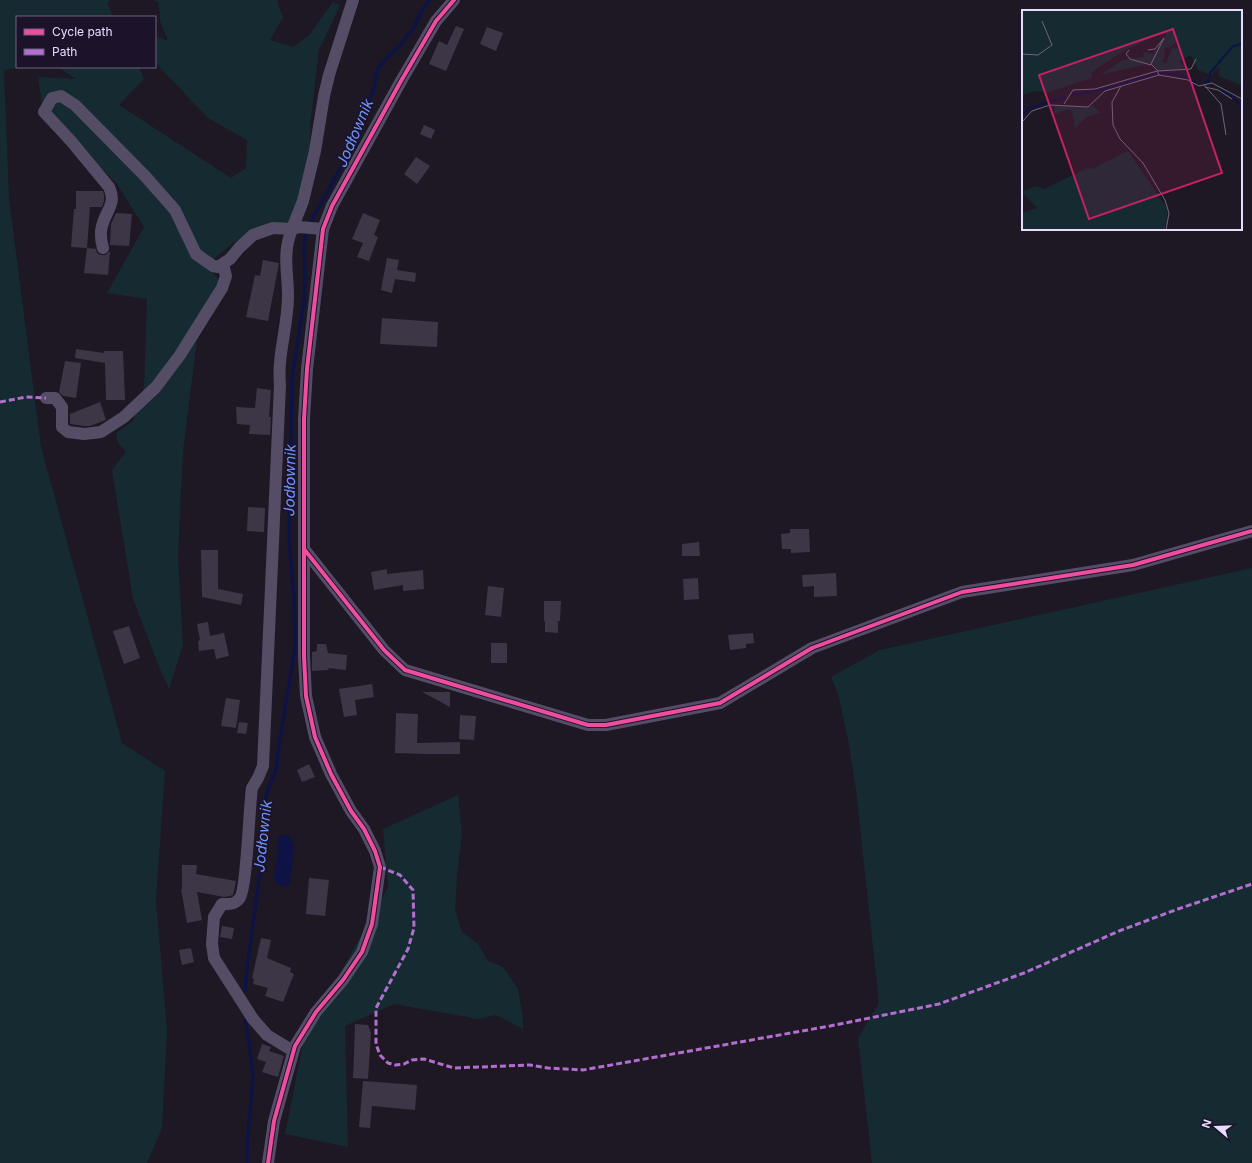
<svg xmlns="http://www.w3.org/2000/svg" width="1252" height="1163" font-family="Inter,sans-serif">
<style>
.green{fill:#162a32}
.water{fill:#0e1345}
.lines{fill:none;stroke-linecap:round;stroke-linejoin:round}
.stream{stroke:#0e1345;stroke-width:3.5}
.building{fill:#3d3646}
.minor{stroke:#544d65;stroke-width:12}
.quiet{stroke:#b36fd0;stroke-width:3;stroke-dasharray:6 3;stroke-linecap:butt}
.cycleway-casing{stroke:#1c122a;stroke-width:6}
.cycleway{stroke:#ef4d9e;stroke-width:4}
.labels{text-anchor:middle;stroke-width:3;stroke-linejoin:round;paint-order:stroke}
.water-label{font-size:15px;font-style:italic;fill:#6e95fa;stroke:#1c122a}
.inset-river{fill:none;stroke:#0e1345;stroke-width:2}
.inset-road{fill:none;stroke:#6e667b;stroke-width:1}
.view{fill:#c42263;fill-opacity:0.15;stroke:#c42263;stroke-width:2}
.inset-edge{fill:none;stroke:#e8dcfe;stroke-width:2}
</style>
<rect width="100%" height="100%" fill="#1d1824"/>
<g class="green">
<polygon points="0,0 111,0 107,3 114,17 17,17 17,67 20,67 4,70 9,199 41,447 122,743 165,771 156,900 167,1031 162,1128 147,1163 0,1163"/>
<polygon points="154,0 277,0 283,17 270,40 293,47 309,35 333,2 340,5 319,50 310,125 312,186 302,217 234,242 208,264 219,281 197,340 183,451 178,556 183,645 169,689 158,664 133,599 112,470 126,452 118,443 116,433 133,421 144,388 147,299 107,293 144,227 117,184 92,159 41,100 38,77 76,79 58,67 139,67 144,79 119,105 231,178 246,168 247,140 208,118 155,62 155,35 168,41 160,21 159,3"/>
<polygon points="1252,568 1252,1163 872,1163 858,1038 879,1003 856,790 848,739 838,694 831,677 880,650"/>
<polygon points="458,795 462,834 457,876 455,910 462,932 478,944 488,961 503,967 518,989 523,1020 523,1029 496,1015 478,1019 394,1004 345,1026 348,1147 285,1134 304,1038 388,887 383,829"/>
</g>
<polygon class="water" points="281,835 288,835 294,845 290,883 286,887 276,884 274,878 277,859 278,839"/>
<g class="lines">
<g class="stream">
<polyline points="309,225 351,149 374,88 377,70 381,64 400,45 413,29 422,10 430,0"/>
<polyline points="245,990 247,968 261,865 264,802 277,766 278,751 295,648 294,598 289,538 292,378 304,301 305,275 304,246 306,231"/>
<polyline points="245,1021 248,1035 253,1074 247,1147 247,1163"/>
</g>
</g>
<g class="building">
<polygon points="456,26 464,29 446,71 429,64 439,41 447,45"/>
<polygon points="487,27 503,33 496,51 480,44"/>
<polygon points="424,125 435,130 431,139 420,134"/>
<polygon points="416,157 430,166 417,184 404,174"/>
<polygon points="76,191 103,191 104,195 104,201 102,207 90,207 87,248 71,247 74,209 76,209"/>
<polygon points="116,213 132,214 129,246 110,245 111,224"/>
<polygon points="363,213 380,220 374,235 378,237 369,261 357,257 363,243 352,239"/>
<polygon points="87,248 96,249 97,253 101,255 105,255 110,251 108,275 84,273"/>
<polygon points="387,258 399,260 397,270 416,273 415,282 395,279 392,293 381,290"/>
<polygon points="263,260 279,263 268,321 246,317 255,275 260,276"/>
<polygon points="382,318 438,322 437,347 380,344"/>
<polygon points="76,349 104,353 104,351 123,351 125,400 106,400 105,363 75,358"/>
<polygon points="65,361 81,363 76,398 63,396 59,392"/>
<polygon points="257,388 271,390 269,417 271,417 270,435 249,434 250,425 237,424 236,407 255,408"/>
<polygon points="100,402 106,420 90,426 84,426 70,424 70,414"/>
<polygon points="248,507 265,508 264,532 247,531"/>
<polygon points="790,529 809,529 810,552 791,553 791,549 782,549 781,534 790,533"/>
<polygon points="699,542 700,556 682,556 682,544"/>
<polygon points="201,550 218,550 218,589 243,594 241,605 202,597"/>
<polygon points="387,569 387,574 423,570 424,589 403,591 403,585 374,590 371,572"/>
<polygon points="836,573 837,596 814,597 814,586 803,587 802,575"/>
<polygon points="698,578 699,599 684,600 683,579"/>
<polygon points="488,586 504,588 501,617 485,615"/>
<polygon points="544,601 561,601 560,621 558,621 558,633 545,632 545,621 544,621"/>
<polygon points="208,622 210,636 224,633 229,656 216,659 214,649 199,651 198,641 200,640 197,624"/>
<polygon points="129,626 140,658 124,664 113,631"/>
<polygon points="753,633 754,643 746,644 746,648 730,650 728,635"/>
<rect x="491" y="643" width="16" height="20"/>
<polygon points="317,644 326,644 328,653 347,655 346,670 328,668 329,670 312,671 312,652 317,651"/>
<polygon points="372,684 374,697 355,700 357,715 344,717 339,689"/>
<polygon points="422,692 450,692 450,707"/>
<polygon points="226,698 240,700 236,728 221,726"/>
<polygon points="396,713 418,714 417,743 460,742 460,754 424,754 395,753"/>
<polygon points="460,715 476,716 474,740 459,739"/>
<polygon points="239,722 248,723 246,734 237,733"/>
<polygon points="309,764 315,777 302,782 297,770"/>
<polygon points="182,865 197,865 196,874 236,881 233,895 230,896 224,897 197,892 202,920 187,923 181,889 182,889"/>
<polygon points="309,878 329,880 325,916 306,914"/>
<polygon points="222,926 234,928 232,939 220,937"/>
<polygon points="261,938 271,940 267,958 291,968 290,972 294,974 283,1002 265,996 268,988 253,984 254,979 252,978"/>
<polygon points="191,948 194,962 182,965 179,950"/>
<polygon points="355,1024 368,1025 371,1033 368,1079 353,1078 354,1054"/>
<polygon points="262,1044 271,1047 269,1051 284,1056 278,1077 262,1072 266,1062 257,1059"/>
<polygon points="363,1081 417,1085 415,1110 372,1106 370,1128 359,1127"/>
</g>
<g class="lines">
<g class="minor">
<path d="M103,248c-2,-7 -3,-15 -1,-22 4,-16 15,-22 7,-39l-38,-46 -27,-29 8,-14 9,-2 14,9 70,71 30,34 21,44 17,12 5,1 12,-8 9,-11 14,-13 20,-7 19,1 11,-28 12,-50 9,-55 5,-21 24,-75"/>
<polyline points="46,398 55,398 62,407 62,427 68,432 84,434 101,432 124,417 156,387 180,355 222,288 226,276 223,264"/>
<polyline points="304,549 384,650 405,670 588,725 606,725 720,703 812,648 962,592 1133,565 1252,531"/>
<path d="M293,1051l-26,-16 -14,-16 -39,-61 -2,-14 2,-27 8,-13c7,0 12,1 17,-5 8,-7 10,-93 13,-111l6,-10 5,-12 17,-381c-3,-29 8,-59 8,-89 0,-24 -6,-42 4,-67l7,-2 24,2"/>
<polyline points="268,1163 274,1121 295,1046 316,1012 343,980 362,952 372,924 380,867 375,851 364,829 351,811 331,774 315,737 306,696 304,656 304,419 307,369 323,229 332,206 401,81 436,21 454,0"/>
</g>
<g class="quiet">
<polyline points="0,402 26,397 46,398"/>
<polyline points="380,867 400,875 413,890 414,928 408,949 376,1008 376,1044 380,1055 388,1063 395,1065 404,1064 412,1060 424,1059 454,1068 530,1065 548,1068 583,1070 830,1026 939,1004 1024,973 1119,931 1178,909 1252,884"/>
</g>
<defs>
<g id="cycleway">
<polyline points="304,549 384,650 405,670 588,725 606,725 720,703 812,648 962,592 1133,565 1252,531"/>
<polyline points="268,1163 274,1121 295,1046 316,1012 343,980 362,952 372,924 380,867 375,851 364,829 351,811 331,774 315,737 306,696 304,656 304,419 307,369 323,229 332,206 401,81 436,21 454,0"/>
</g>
</defs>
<use href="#cycleway" class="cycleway-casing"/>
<use href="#cycleway" class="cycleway"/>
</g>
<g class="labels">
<g class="water-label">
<text transform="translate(355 133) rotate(-67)" y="5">Jodłownik</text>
<text transform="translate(290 480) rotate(-89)" y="5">Jodłownik</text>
<text transform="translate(263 836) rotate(-84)" y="5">Jodłownik</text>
</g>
</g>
<g transform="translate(1022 10)">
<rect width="220" height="220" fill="#1d1824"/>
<path d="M0,0h220v76l-23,-10v-9l-8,8 -13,-5 -7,-15 -12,6 7,7 -26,4 -9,-9 -51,12 23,-15 21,-3 -1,-5 10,2 10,-17 2,-1 2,4 -2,-8 -42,19 -31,21 -1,6 -42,14 -13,-1 -14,4zM155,31l2,6 -4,2 -2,-3 -7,17h-3l2,-16 4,1zM43,95l21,3 7,-3 7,8 -14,4 -11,12 -2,-15 -4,-5 -14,5 -1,-8zM106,141l40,59 -3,20h-143v-17l15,-5 -15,-16 14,-6 8,3 43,-21 5,1z" fill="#162a32" fill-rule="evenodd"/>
<path class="inset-river" d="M182,73l4,-1 2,-9 23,-27 9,-2M199,81l8,2 13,14M49,85l39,-7 48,-15 23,2 15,8M0,105l7,-7 36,-11"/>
<path class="inset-road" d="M107,40l-3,4 4,5 21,6M126,40l7,-1 9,-11 -13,26 7,7 33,-2 5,-10M0,44l16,1 14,-10 -10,-24M182,75l17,19 5,31M99,76l-9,16 1,23 7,14 23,24 22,37 4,13 -3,17M183,77l13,3 14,9M42,94l9,-14 22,-1 62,-18 2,4M0,112l10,-11 18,-6 38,2 17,-16 54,-16 29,5 11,6 13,-3 30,16"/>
<path class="view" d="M151,19l49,144 -133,46 -50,-144z"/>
<rect width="220" height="220" class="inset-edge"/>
</g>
<rect x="16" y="16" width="140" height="52" fill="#1c122a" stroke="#6e637f"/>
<rect x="24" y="29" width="20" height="6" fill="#ef4d9e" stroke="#6e637f"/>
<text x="52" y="36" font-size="12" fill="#e8dcfe">Cycle path</text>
<rect x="24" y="49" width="20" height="6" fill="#b36fd0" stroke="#6e637f"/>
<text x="52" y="56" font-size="12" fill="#e8dcfe">Path</text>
<g transform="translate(1216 1127) rotate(289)" stroke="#1c122a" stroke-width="3" paint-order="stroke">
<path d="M0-3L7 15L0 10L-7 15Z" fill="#e8dcfe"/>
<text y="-6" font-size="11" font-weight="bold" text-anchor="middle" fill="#e8dcfe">N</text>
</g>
</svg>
